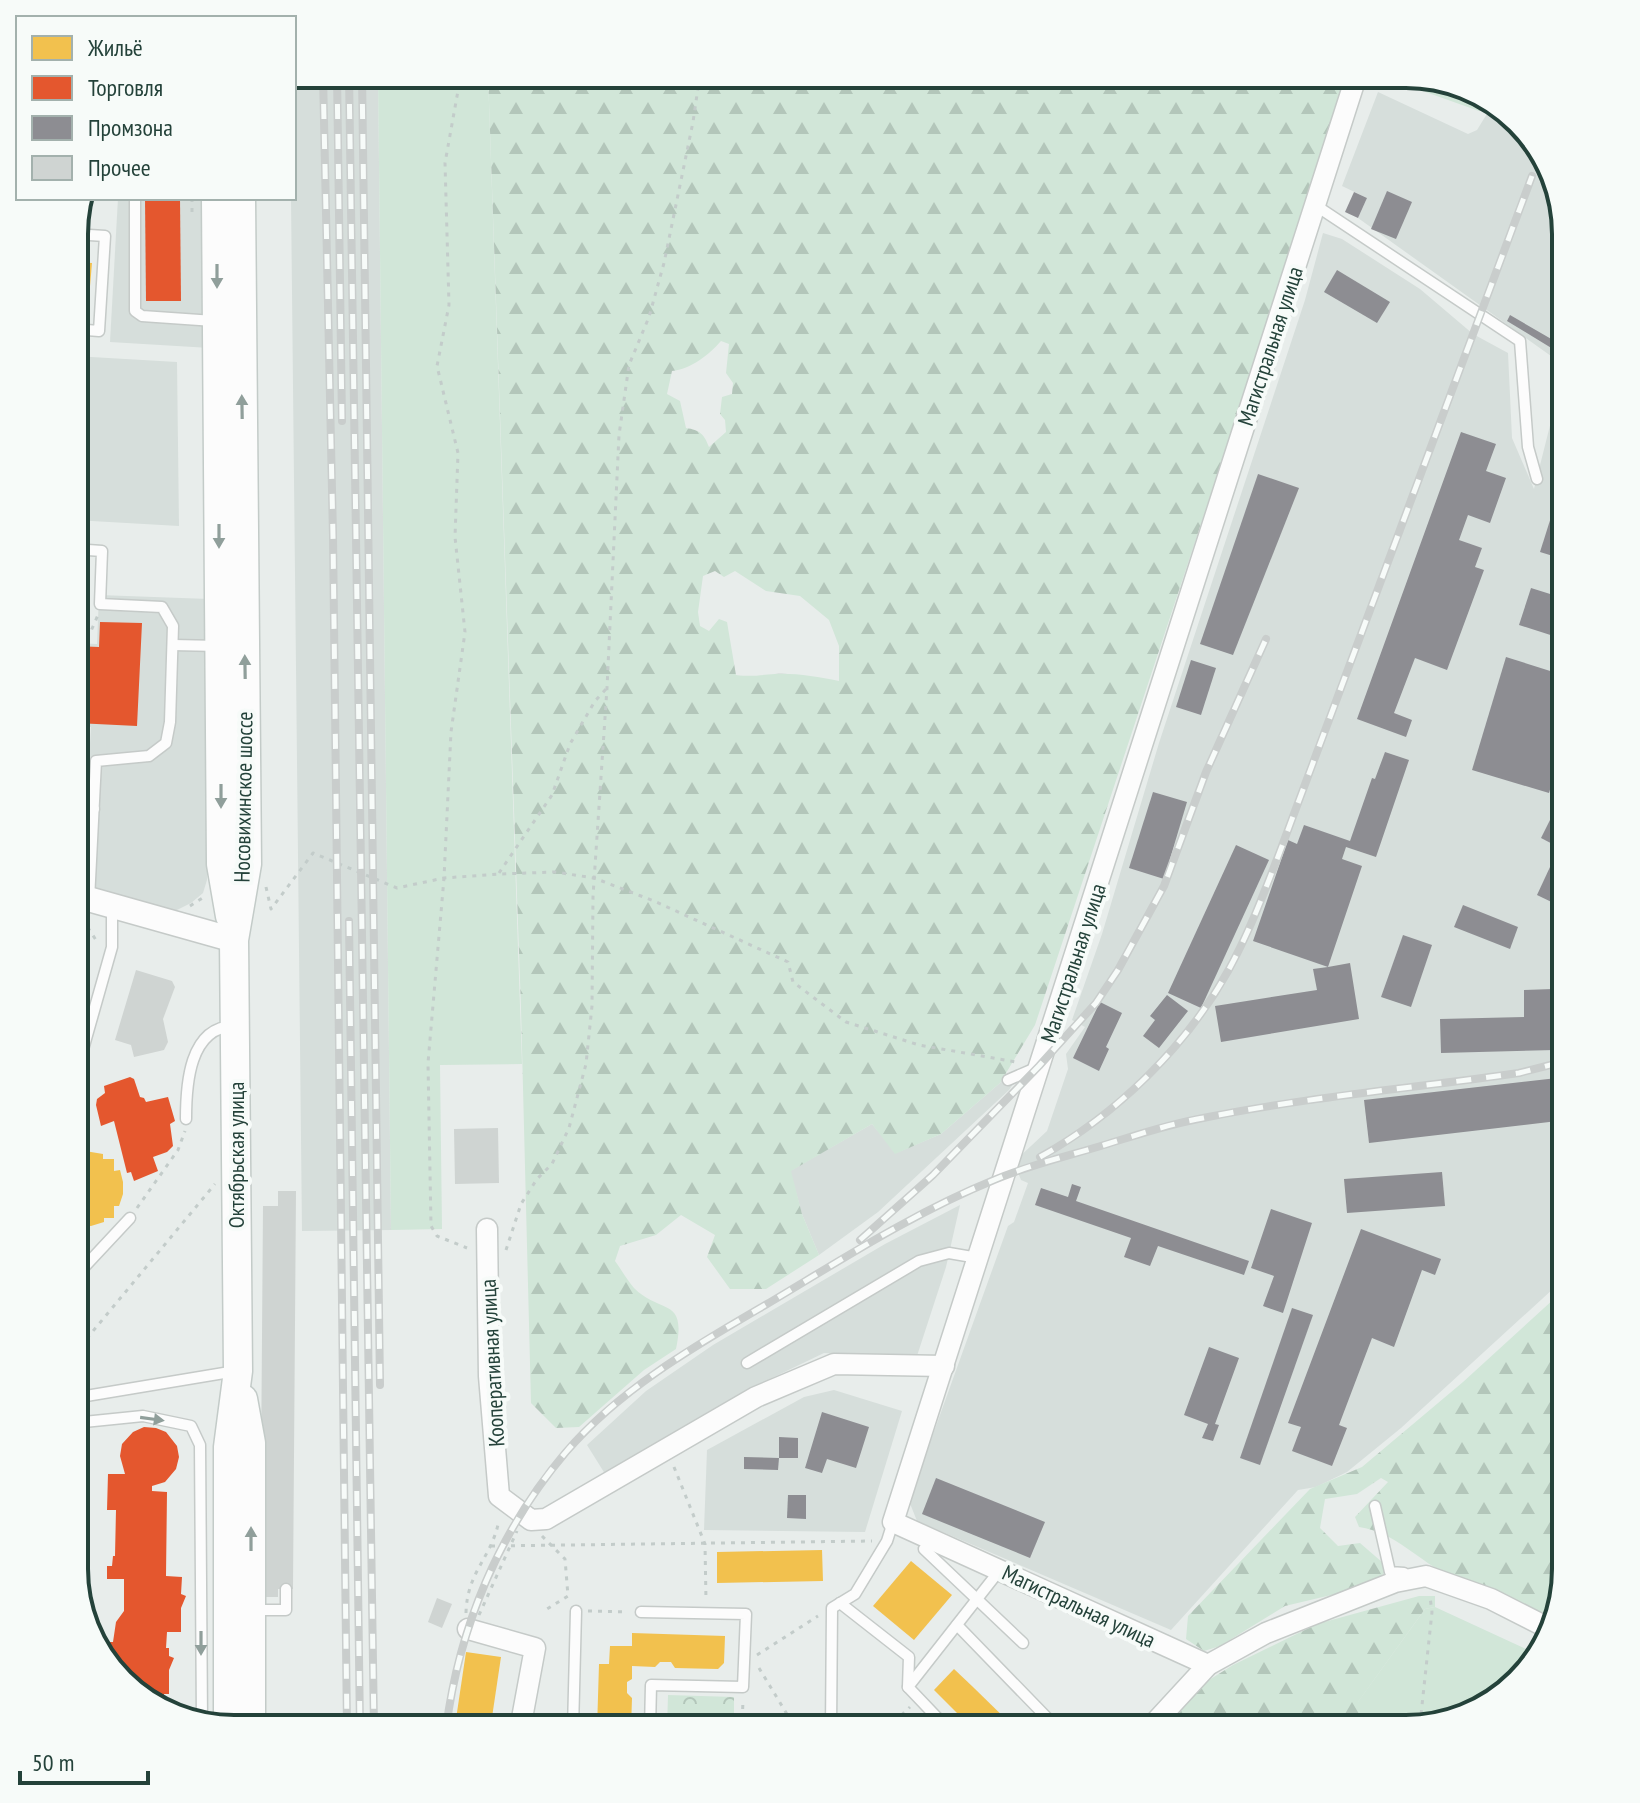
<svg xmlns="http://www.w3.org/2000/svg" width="1640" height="1803" font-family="'PT Sans Narrow',sans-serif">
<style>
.built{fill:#d6dedb}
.grass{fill:#d1e6d8}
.forest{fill:url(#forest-firs);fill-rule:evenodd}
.park{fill:url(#park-crowns)}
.homes{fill:#f2c14e}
.shops{fill:#e4572e}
.industry{fill:#8d8d92}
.building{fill:#cfd4d2}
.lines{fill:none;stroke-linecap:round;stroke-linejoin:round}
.service-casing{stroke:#c5cac8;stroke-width:13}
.minor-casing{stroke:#c5cac8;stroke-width:23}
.tertiary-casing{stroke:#c5cac8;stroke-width:27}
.secondary-casing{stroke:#c3cbc8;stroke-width:31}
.path{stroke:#c3ccca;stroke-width:3;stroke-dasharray:4 6;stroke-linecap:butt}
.service{stroke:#fcfcfc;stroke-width:10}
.minor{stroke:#fcfcfc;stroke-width:20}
.tertiary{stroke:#fcfcfc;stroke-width:24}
.secondary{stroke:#fcfcfc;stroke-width:28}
.rail-casing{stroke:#c9cdcc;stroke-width:8}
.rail{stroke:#f7fbf9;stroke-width:5;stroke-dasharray:15;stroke-linecap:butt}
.oneway{fill:#909f9b}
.labels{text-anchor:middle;stroke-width:8;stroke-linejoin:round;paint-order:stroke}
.street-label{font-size:22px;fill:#24423a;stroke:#f7fbf9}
.rim{fill:none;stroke:#24423a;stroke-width:4}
</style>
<defs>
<pattern id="forest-firs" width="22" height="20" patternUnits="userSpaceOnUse" patternTransform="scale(2)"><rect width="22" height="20" fill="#d1e6d8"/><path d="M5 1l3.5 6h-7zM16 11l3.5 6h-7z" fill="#b3c6ba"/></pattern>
<pattern id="park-crowns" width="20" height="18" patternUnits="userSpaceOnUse" patternTransform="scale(2)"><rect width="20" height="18" fill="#d1e6d8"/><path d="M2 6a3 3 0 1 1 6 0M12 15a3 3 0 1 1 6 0" fill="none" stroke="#b3c6ba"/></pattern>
</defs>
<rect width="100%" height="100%" fill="#e8edeb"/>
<g class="built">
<polygon points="294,74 378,74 391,1230 302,1231 291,198 294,198"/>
<polygon points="1378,92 1468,134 1477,130 1493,104 1533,136 1566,234 1566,1277 1401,1428 1347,1472 1316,1487 1298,1490 1171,1630 917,1521 909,1501 1008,1226 1014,1222 1028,1183 1021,1180 1014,1162 1047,1131 1068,1069 1066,1054 1085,1027 1072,1020 1102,934 1159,743 1305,300 1323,233 1342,239 1420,289 1473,334 1508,353 1512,438 1534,489 1565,366 1358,218 1367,198 1342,186"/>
<polygon points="118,198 209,198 210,348 110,342"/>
<polygon points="74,356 177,362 179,526 74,520"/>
<polygon points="99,595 209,599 207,880 203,893 191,903 173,912 81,888 91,727 74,726 74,643 97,644"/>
<polygon points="1004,1077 1013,1084 1009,1090 878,1212 819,1255 802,1214 790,1171 872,1124 896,1153 941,1134 1000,1083"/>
<polygon points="960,1205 946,1267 916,1359 824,1353 753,1387 607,1477 587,1445 646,1391 713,1345 885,1244"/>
<polygon points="834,1390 902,1411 865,1532 704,1530 707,1450 804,1397"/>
</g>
<g class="grass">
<polygon points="378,74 488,74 522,1064 440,1065 442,1229 391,1230"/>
<polygon points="1435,1607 1537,1654 1504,1696 1409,1728 1357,1703 1425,1609"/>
</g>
<g class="forest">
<path d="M488,74h862l-315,951 -35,58 -59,51 -46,20 -23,-30 -81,47 11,43 17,41 -53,34h-36l-23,-32 8,-22 -34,-20 -25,20 -36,11 -5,15c6,8 12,19 19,27 27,27 53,8 42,61l-32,21 -65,57 -23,1 -25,-25 -10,-394zM721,341l8,3 -3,29 7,10 -1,11 -10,3 -2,17 5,6 1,12 -17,15c-5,-13 -9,-17 -23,-19l-6,-27 -13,-7 5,-23c19,-2 37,-16 49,-30zM715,571l9,6 11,-6 31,20 34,5 29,24 10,26v35c-21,-4 -43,-8 -64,-7 -16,1 -22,3 -39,1l-9,-53 -8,-3 -10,12 -9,-5 -2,-14 5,-36z"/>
<path d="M1375,74c37,0 84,2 114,27l-10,10z"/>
<path d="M1566,1288v281l-11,39 -12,7c-30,-12 -63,-23 -92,-38 -32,-16 -56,-45 -92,-50l-4,-10 33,-35 -7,-4 -24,16 -32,5 -5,29 18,18 22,-3 30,26 -25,18 -80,19 -65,40 -16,5 -18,-12 2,-23 122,-127 52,-22 101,-85z"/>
<polygon points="1419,1596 1435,1596 1435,1607 1425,1609 1358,1702 1409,1728 1167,1729 1186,1704 1209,1680 1233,1665 1317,1624"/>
</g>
<polygon class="park" points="668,1695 734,1697 734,1729 667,1729"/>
<g class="homes">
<polygon points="74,262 92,263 89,298 74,298"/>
<polygon points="74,572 81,573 79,611 74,610"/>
<polygon points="79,1150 103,1154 103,1159 114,1159 114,1171 120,1170 123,1182 123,1194 119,1206 114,1206 114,1218 104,1218 104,1222 91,1226 74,1224 74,1152"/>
<polygon points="822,1550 823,1581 717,1583 717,1552"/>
<polygon points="911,1561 952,1595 914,1640 873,1606"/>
<polygon points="632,1633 725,1636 724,1663 718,1669 675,1668 671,1662 660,1662 655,1667 632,1666 632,1679 627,1682 627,1693 632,1698 631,1729 597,1729 599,1664 609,1664 610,1646 632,1646"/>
<polygon points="466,1652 501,1657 491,1724 456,1719"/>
<polygon points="954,1669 973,1687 1016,1729 973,1729 934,1690"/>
</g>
<g class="shops">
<polygon points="145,198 180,198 181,301 146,301"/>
<polygon points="100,622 142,623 137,726 76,723 74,646 99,647"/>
<polygon points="130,1077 134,1079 140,1097 144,1098 146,1102 168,1097 175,1121 170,1124 173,1146 167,1152 153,1157 158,1171 134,1181 131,1172 127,1173 114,1121 101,1126 96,1105 97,1099 105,1093 104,1086"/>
<polygon points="144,1427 156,1428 166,1432 177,1446 179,1457 176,1469 165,1482 152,1486 152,1491 167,1492 166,1576 182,1577 181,1594 186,1596 181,1608 181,1632 167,1632 166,1648 169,1648 169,1656 174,1658 169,1670 169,1694 164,1694 164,1702 155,1701 155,1705 108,1667 108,1642 113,1642 116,1622 124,1611 124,1579 107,1579 107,1566 112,1566 113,1556 115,1556 116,1510 107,1510 108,1474 125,1474 120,1456 122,1444 133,1432"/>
</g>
<g class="industry">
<polygon points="1387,191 1412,202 1396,239 1371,229"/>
<polygon points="1354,192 1367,198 1358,218 1345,212"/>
<polygon points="1337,270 1390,302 1377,323 1324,292"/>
<polygon points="1510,315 1553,340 1554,337 1566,344 1566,357 1507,321"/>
<polygon points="1461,432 1496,444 1486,471 1506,478 1490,523 1468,515 1459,540 1482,548 1475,567 1484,570 1447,670 1415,658 1394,713 1412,720 1406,737 1357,719"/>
<polygon points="1258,474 1299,488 1233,655 1200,644"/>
<polygon points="1552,514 1566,519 1566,560 1540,552"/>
<polygon points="1531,588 1566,599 1566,640 1519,625"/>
<polygon points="1506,657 1566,676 1566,737 1549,793 1472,770"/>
<polygon points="1191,660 1216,668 1201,715 1176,707"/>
<polygon points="1385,752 1409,760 1376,857 1346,847 1342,859 1362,866 1328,967 1350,963 1359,1019 1221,1042 1215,1006 1317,990 1313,969 1328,967 1253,941 1288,840 1297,844 1304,825 1350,841 1372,778 1375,779"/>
<polygon points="1153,792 1187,802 1164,879 1129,868"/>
<polygon points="1553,814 1566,821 1566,851 1541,838"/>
<polygon points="1236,845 1269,860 1201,1008 1168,993"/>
<polygon points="1550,867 1566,875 1566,909 1537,895"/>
<polygon points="1463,905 1518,927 1510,949 1454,927"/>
<polygon points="1563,918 1566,920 1566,953 1550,945"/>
<polygon points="1403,935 1432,945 1411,1007 1381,997"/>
<polygon points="1553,989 1554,1050 1441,1053 1440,1019 1524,1017 1524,990"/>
<polygon points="1167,995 1188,1011 1159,1048 1143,1036 1155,1020 1150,1016"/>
<polygon points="1100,1002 1122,1013 1106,1047 1109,1049 1099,1071 1073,1058"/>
<polygon points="1566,1077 1566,1120 1369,1143 1364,1100"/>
<polygon points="1442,1172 1445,1206 1347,1213 1344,1179"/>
<polygon points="1072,1184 1081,1187 1076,1201 1249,1261 1244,1275 1158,1246 1150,1266 1124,1257 1131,1238 1035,1205 1041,1188 1068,1197"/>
<polygon points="1271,1209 1312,1223 1283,1313 1263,1306 1274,1276 1251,1268"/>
<polygon points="1361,1229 1441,1259 1435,1275 1422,1270 1394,1347 1372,1338 1339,1425 1347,1428 1332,1466 1292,1451 1301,1427 1288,1423"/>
<polygon points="1292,1308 1313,1315 1260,1465 1240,1458"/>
<polygon points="1209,1347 1239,1358 1215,1424 1219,1425 1213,1441 1202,1438 1208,1424 1184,1415"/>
<polygon points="822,1412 869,1427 856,1468 827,1459 822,1473 805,1468"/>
<polygon points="779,1437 798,1438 798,1458 779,1458"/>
<polygon points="744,1457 779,1458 778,1470 744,1469"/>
<polygon points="936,1478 1045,1522 1030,1558 922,1514"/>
<polygon points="788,1495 806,1495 806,1519 787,1518"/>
</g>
<g class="building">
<polygon points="136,970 172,981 175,987 163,1019 168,1042 164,1050 134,1057 131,1045 115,1040"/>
<polygon points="498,1128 499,1183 455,1184 454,1129"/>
<polygon points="278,1191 296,1191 293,1589 278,1589 278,1597 260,1597 263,1206 278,1206"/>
<polygon points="437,1598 452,1604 442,1628 428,1622"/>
</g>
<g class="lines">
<defs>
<g id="service">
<polyline points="1404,74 1478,96"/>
<polyline points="135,198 135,311 142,316 214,321"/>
<polyline points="1315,205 1520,341 1528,447 1537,479"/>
<polyline points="77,234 78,209"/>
<polyline points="74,329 99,331 105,236 74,234"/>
<polyline points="74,549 102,551 100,604 162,607 173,626 170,722 166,743 149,756 96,761 89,900"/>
<polyline points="173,645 219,646"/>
<polyline points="74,807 94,809"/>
<polyline points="74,1066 82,1053 112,947 112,908"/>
<polyline points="1008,1080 1038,1067"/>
<polyline points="74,1106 75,1106"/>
<path d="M186,1119c0,-34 3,-92 48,-93"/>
<polyline points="74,1278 130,1218"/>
<polyline points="747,1363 919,1261 949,1253 978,1258"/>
<polyline points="74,1398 236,1371"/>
<polyline points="74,1423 143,1416 191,1426 200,1445 202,1721"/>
<polyline points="1375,1506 1390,1572 1404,1573"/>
<polyline points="924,1549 1023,1643"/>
<polyline points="840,1603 909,1657 908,1687"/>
<polyline points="253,1610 286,1610 286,1589"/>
<polyline points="641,1612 746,1614 743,1687 651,1685 650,1729"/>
<polyline points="957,1625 1058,1729"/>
<polyline points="573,1729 576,1611"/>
<polyline points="831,1729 832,1608 855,1594 887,1541 893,1522"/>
<polyline points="948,1729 908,1687 999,1571"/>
</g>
<g id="minor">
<polyline points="487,1229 489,1376 499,1496 531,1520 546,1519 756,1397 834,1364 944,1366"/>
<polyline points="468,1629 535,1648 520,1729"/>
<polyline points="1208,1665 893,1522 1357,74"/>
<polyline points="1149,1729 1208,1665 1266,1633 1395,1582 1426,1576 1491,1599 1552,1630"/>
</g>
<polyline id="tertiary" points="74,895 234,940"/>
<g id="secondary">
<polyline points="216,198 221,864 230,916"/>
<polyline points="243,1399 251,1443 251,1729"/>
<polyline points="228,1728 228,1447 238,1371 234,940 247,864 241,198"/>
</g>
</defs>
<use href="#service" class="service-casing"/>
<use href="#minor" class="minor-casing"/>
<use href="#tertiary" class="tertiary-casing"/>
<use href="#secondary" class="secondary-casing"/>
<g class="path">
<polyline points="461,74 445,163 449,305 437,366 458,453 455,537 465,632 451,732 444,878 428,1063 431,1226 437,1236 467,1248"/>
<polyline points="192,198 192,218"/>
<polyline points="74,638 91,631 98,615"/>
<polyline points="74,738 88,753"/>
<polyline points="499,873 552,795 570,744 595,701 607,688"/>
<polyline points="266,887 271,909 313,853 397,888 444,878 499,874 555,872 594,878 654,901 788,962 793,982 846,1022 919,1045 1016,1062"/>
<polyline points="190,906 204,897"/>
<polyline points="82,919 98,943"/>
<polyline points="137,1208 178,1150 185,1131"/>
<polyline points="506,1250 521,1204 537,1179 552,1164 569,1128 586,1064 592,1006 593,896 607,688 619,435 629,365 649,317 664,263 693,122 700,74"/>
<polyline points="74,1354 215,1184"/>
<polyline points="674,1467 705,1544 706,1601"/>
<polyline points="542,1536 565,1559 568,1596 547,1609"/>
<polyline points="491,1546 872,1541"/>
<polyline points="1546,1608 1561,1589"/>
<polyline points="588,1611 628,1612"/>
<path d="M466,1613c1,-42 26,-55 33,-93"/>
<polyline points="479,1615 517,1531"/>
<polyline points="757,1655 818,1616"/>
<polyline points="759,1668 796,1729"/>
<polyline points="1420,1724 1432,1612 1430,1597"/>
<polyline points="742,1729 743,1699"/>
<polyline points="887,1729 910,1707"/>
</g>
<use href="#service" class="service"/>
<use href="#minor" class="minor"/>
<use href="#tertiary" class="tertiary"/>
<use href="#secondary" class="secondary"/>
<defs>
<g id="rail">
<polyline points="323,74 333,536 347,1729"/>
<polyline points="337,74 342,421"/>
<polyline points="349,74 374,1729"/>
<polyline points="362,74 380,1385"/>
<polyline points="349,921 360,1729"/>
<path d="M1040,1157c76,-42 146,-110 188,-186 21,-38 36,-78 51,-117l253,-678"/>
<polyline points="860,1240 933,1175 1039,1066 1096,1003 1118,970 1164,886 1206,772 1266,639"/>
<path d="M446,1729c13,-102 53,-198 120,-277 55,-64 129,-106 201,-148 74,-44 148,-92 227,-124 35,-15 74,-24 110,-35 33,-10 65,-21 99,-27 104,-21 211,-30 316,-45l47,-12"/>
</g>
</defs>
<use href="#rail" class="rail-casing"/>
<use href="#rail" class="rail"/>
</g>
<defs><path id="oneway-solid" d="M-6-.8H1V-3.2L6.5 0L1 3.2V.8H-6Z" transform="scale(2)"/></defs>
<g class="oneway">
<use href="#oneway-solid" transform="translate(217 276) rotate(90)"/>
<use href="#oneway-solid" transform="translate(242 407) rotate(-91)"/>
<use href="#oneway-solid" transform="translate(219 536) rotate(90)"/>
<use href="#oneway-solid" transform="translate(245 667) rotate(-91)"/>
<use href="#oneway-solid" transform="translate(221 796) rotate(90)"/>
<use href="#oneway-solid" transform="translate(152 1419) rotate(8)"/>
<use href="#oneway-solid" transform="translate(251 1539) rotate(-90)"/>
<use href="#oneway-solid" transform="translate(201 1643) rotate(90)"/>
</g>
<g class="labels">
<g class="street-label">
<text transform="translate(1270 346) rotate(-72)" y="8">Магистральная улица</text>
<text transform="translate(243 797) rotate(-89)" y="8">Носовихинское шоссе</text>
<text transform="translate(1073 963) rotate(-72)" y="8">Магистральная улица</text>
<text transform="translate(236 1155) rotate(-90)" y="8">Октябрьская улица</text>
<text transform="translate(492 1363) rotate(-93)" y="8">Кооперативная улица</text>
<text transform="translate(1079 1606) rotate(25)" y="8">Магистральная улица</text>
</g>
</g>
<path d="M0 0H1640V1803H0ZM234 88H1406A146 146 0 0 1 1552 234V1569A146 146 0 0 1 1406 1715H234A146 146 0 0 1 88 1569V234A146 146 0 0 1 234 88Z" fill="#f7fbf9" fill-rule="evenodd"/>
<path class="rim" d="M234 88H1406A146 146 0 0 1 1552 234V1569A146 146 0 0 1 1406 1715H234A146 146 0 0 1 88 1569V234A146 146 0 0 1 234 88Z"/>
<rect x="16" y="16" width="280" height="184" fill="#f7fbf9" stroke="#a3b1ad" stroke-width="2"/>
<rect x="32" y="36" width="40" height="24" fill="#f2c14e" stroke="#a3b1ad" stroke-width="2"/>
<text x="88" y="56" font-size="24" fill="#24423a">Жильё</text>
<rect x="32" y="76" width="40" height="24" fill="#e4572e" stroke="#a3b1ad" stroke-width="2"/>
<text x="88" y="96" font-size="24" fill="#24423a">Торговля</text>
<rect x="32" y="116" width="40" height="24" fill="#8d8d92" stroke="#a3b1ad" stroke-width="2"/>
<text x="88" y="136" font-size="24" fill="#24423a">Промзона</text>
<rect x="32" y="156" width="40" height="24" fill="#cfd4d2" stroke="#a3b1ad" stroke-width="2"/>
<text x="88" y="176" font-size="24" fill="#24423a">Прочее</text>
<path d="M20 1771v12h128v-12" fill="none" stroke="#24423a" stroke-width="4"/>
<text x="32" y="1771" font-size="24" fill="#24423a" stroke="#f7fbf9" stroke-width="6" paint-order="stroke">50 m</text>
</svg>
